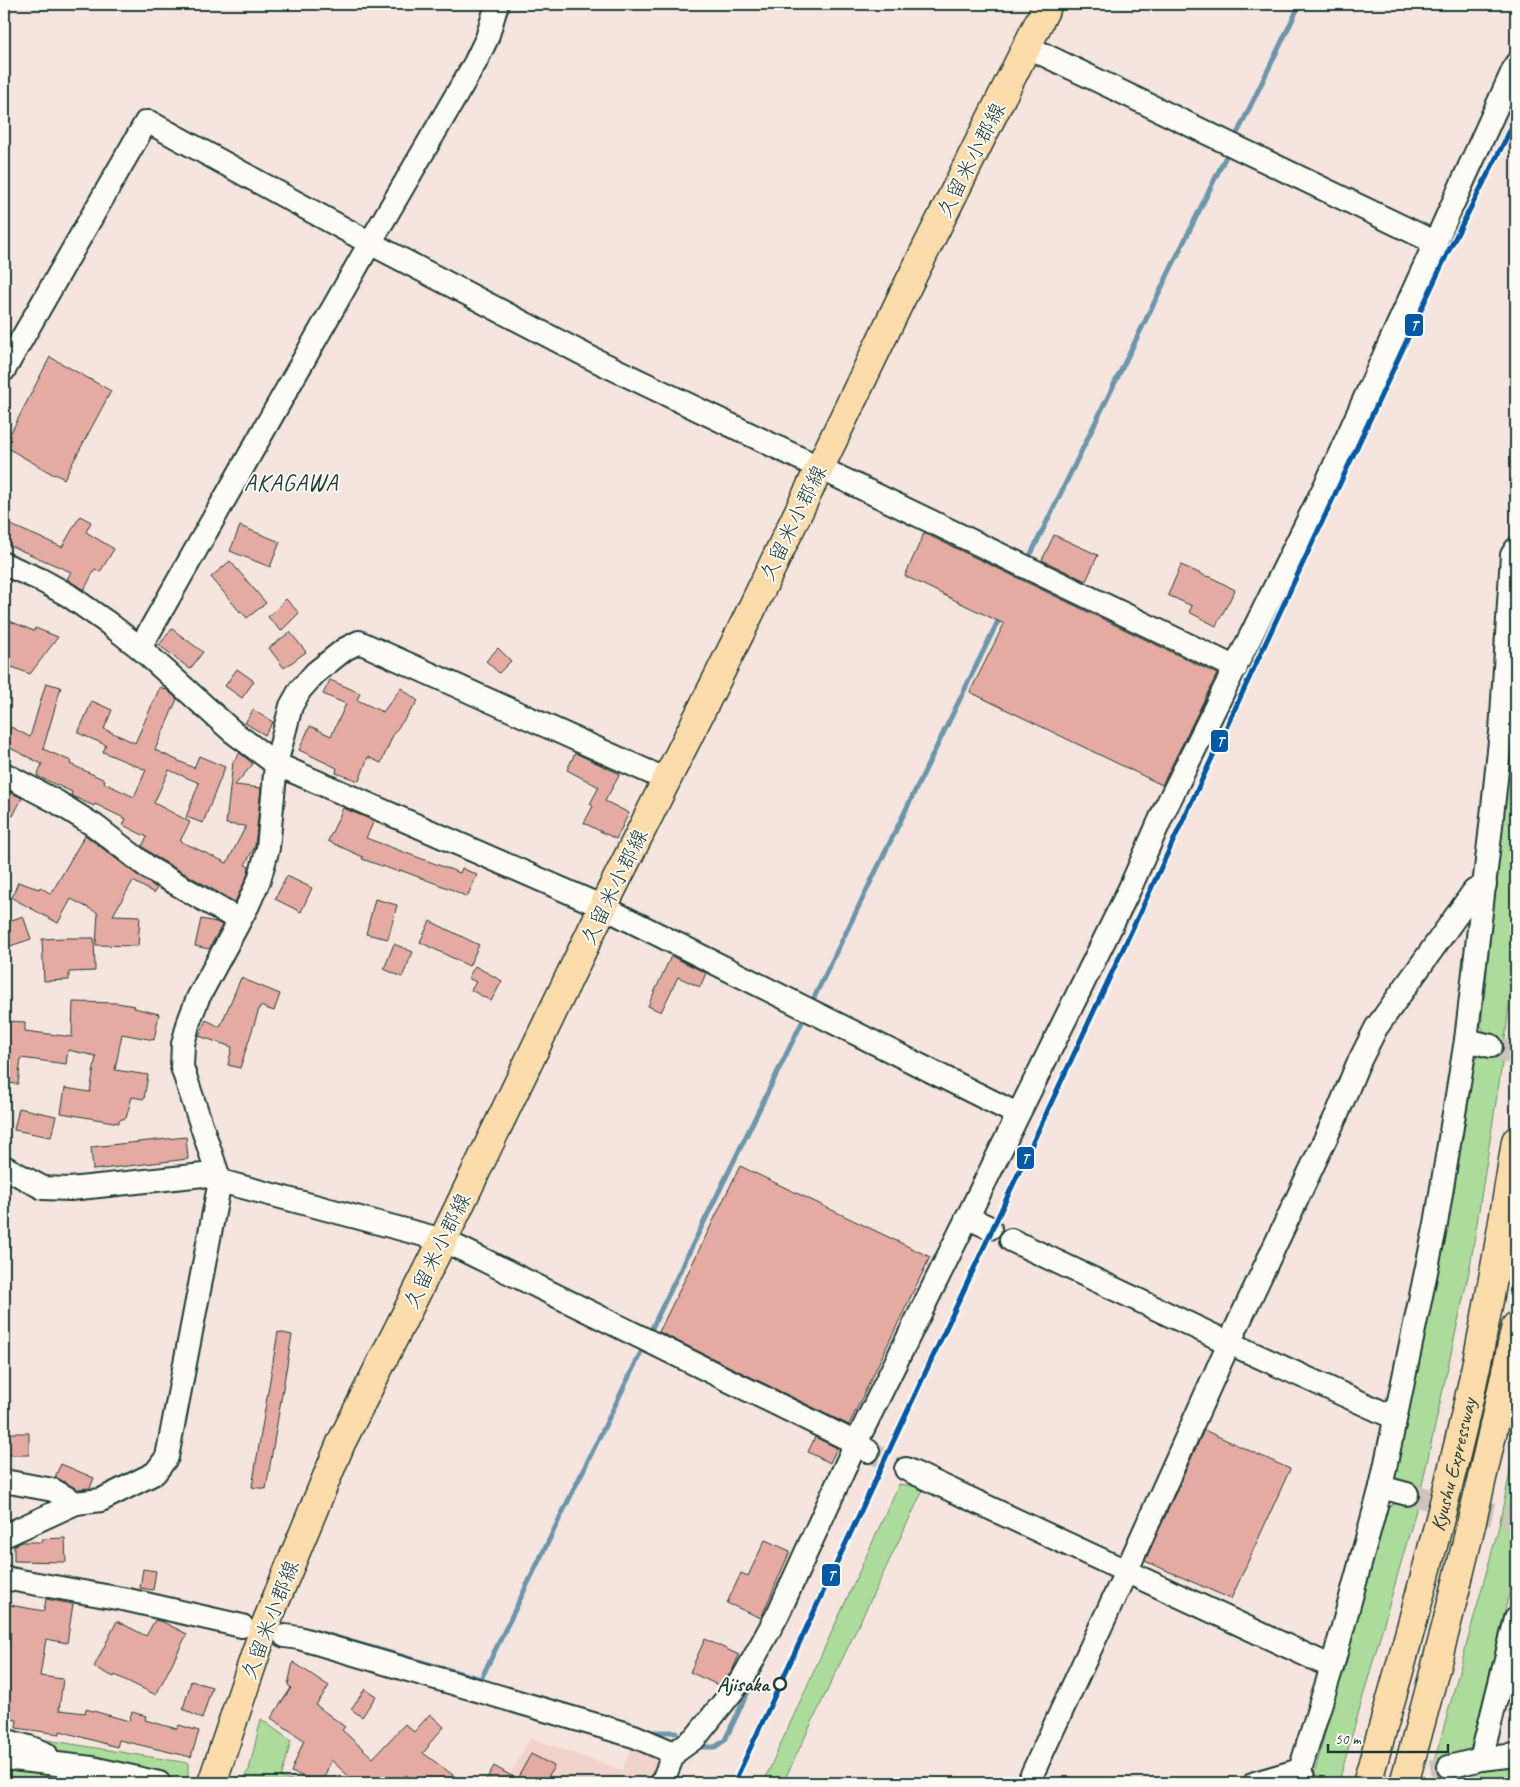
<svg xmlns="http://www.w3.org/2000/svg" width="1520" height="1787" font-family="Caveat,'Klee One',sans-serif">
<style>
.built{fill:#f1d3cc}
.green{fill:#acdc9c;stroke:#668c68}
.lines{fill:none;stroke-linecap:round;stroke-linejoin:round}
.stream{stroke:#6b97ac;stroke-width:5}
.building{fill:#e5aba2;stroke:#1f3d34}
.minor-tunnel{stroke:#cbc3bc;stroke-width:22;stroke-dasharray:22 11;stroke-linecap:butt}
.minor-casing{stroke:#1f3d34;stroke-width:26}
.major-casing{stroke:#1f3d34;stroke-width:31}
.highway-casing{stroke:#1f3d34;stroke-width:31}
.minor{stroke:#fdfcf7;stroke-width:22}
.major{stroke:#fddcac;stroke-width:28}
.highway{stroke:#fddcac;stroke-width:28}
.rail-1-casing{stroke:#fdfcf7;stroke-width:9}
.rail-1{stroke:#0059a6;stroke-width:5}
.stop-dot{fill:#fdfcf7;stroke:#1f3d34;stroke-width:2.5}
.labels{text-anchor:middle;stroke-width:4;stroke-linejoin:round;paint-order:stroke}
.street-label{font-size:21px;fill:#1f3d34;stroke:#fdfcf7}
.stop-label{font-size:21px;font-weight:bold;fill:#1f3d34;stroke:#fdfcf7;text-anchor:end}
.quarter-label{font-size:24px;letter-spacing:1px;fill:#1f3d34;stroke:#fdfcf7}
.line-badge{stroke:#fdfcf7;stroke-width:2}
.badge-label{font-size:14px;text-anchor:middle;font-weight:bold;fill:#fff}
</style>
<rect width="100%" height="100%" fill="#f6e4de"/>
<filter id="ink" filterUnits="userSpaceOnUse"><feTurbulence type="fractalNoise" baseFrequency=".02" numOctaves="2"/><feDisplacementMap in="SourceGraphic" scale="10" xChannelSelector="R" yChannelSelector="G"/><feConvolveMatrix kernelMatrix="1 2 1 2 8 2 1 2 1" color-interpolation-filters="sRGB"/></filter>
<g filter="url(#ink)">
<polygon class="built" points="530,1738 622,1770 635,1740 658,1750 658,1778 655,1783 506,1783"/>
<g class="green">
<polygon points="1516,659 1516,948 1502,1064 1470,1267 1418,1503 1339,1781 1314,1775 1384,1508 1410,1498 1394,1476 1449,1220 1476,1058 1493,1048 1481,1026 1504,814"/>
<polygon points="1516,1442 1516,1515 1509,1518 1516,1529 1516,1565 1470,1753 1434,1763 1499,1526"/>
<polygon points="899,1484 924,1488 783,1783 763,1783"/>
<polygon points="261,1719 291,1741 281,1778 307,1783 239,1783 249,1770"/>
<polygon points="16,1735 188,1763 188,1783 4,1783 4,1738"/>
<polygon points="1516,1742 1516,1783 1420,1783 1472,1772 1497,1746"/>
</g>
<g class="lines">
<g class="stream">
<polyline points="1234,140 1300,4"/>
<polyline points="1027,562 1229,150"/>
<polyline points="811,1004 1000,617"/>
<polyline points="649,1334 806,1014"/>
<polyline points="4,1565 18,1570"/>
<polyline points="314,1631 481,1679 645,1344"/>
<polyline points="647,1732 676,1732"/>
<polyline points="703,1747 715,1747 725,1740 754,1679"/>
</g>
</g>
<g class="building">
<polygon points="50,357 111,391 64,479 55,474 54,475 4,446"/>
<polygon points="80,516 91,522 86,532 114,549 100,572 95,569 84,590 67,579 71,572 4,543 4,537 11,525 62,547"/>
<polygon points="240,526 280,542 270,567 230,551"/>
<polygon points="924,533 1217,674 1162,785 970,692 1004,624 905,576"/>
<polygon points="1054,535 1098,555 1086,581 1042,560"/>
<polygon points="230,561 266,603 247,618 241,611 240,612 211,577"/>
<polygon points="1181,565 1208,577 1209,576 1235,590 1216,626 1189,612 1192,606 1168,595"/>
<polygon points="286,599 299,613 281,631 268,617"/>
<polygon points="7,620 34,631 35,628 58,637 30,674 4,664 4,629"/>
<polygon points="172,629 203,652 190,669 159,645"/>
<polygon points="290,632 306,652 284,668 269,648"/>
<polygon points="498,648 511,661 499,673 486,661"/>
<polygon points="237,669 254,681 242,698 225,686"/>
<polygon points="330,680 360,693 357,700 383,712 401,688 418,701 394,733 381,763 368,757 359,781 336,773 337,768 299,750 310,726 331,736 346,704 323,694"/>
<polygon points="46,683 61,687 43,749 71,761 70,764 105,780 104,783 134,797 146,770 103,752 106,745 78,733 92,701 112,710 104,729 135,743 160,687 167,690 177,699 155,750 194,768 199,756 225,767 203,823 186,817 199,783 169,770 154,803 190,822 180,841 227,863 246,826 226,824 233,762 240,753 253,764 235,785 261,788 255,846 245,865 249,867 247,876 235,902 156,857 142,846 147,837 123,825 126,819 95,804 94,806 74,797 71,795 72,792 37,776 42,764 4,745 11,727 30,737"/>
<polygon points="253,710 273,722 265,735 245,723"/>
<polygon points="575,753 620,774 605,801 629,813 616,839 584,823 593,806 590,804 599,787 567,770"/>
<polygon points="5,790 22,798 13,816 4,812 4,793"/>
<polygon points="343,808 374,821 366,838 460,873 462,868 477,875 467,897 453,890 400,870 399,872 362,859 363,857 328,841"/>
<polygon points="85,835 141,878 157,888 154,893 133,881 113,915 140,916 138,946 96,945 98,913 71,899 58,923 12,898 18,882 39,889 40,887 51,894"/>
<polygon points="287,876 312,888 301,912 275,899"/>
<polygon points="375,899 397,905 388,939 366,934"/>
<polygon points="23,916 31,939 4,948 4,923"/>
<polygon points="201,919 216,922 222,925 209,949 195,946"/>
<polygon points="430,921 479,945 469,966 420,942"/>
<polygon points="67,938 94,938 95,971 69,972 69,980 44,981 42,939"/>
<polygon points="394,944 413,952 402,977 384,969"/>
<polygon points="671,956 706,973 700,987 678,977 661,1012 648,1006"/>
<polygon points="475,966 502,981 491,1001 471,990 476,982 468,978"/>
<polygon points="241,978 280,994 274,1011 260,1006 240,1068 228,1065 232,1047 199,1036 206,1020 220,1027"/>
<polygon points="73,1002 117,1003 135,1006 134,1008 159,1014 154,1040 122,1034 115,1070 148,1075 144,1099 132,1097 126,1118 119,1120 119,1123 61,1113 65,1088 90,1092 96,1056 68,1050 66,1064 21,1058 18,1084 4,1083 4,1021 25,1022 25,1031 72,1037"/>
<polygon points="19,1108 56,1116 51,1137 14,1130"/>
<polygon points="186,1137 188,1159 93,1170 91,1147"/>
<polygon points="740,1166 930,1257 849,1425 659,1332"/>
<polygon points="278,1332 292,1335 266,1489 252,1487"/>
<polygon points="1204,1430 1290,1469 1231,1599 1145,1561"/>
<polygon points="4,1433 29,1433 29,1455 5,1455"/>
<polygon points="815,1437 837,1448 830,1463 808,1452"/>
<polygon points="61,1464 94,1478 90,1488 77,1489 55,1477"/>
<polygon points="65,1538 66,1562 14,1561 14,1546 22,1542 42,1542 42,1539"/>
<polygon points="765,1540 790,1551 761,1618 727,1603 741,1573 748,1576"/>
<polygon points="143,1569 156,1571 153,1590 140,1588"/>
<polygon points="46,1599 73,1604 67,1643 46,1639 40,1676 63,1679 59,1710 85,1713 86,1709 129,1721 132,1712 146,1716 145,1720 177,1729 179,1725 199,1731 191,1757 119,1740 117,1747 60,1731 60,1734 16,1728 17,1720 4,1718 4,1604 44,1611"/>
<polygon points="155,1620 163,1622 187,1634 156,1695 115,1675 114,1677 94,1667 117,1621 146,1636"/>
<polygon points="705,1639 739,1655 732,1671 720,1686 690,1672"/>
<polygon points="293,1662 329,1686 316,1705 345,1727 342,1730 373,1758 405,1724 414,1732 430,1714 444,1727 428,1745 429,1746 423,1753 464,1783 417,1783 406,1775 398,1783 356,1783 331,1760 322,1783 291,1772 304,1740 271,1718 291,1688 288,1685"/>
<polygon points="191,1681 212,1687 202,1719 183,1709"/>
<polygon points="365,1689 376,1696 362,1717 351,1709"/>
<polygon points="531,1754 554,1766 545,1783 484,1783 494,1766 517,1779"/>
</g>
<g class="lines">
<g class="minor-tunnel">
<polyline points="1491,1046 1516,1055"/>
<polyline points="869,1451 906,1469"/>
<polyline points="1407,1494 1516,1519"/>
<polyline points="1366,1783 1449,1767"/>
</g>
<defs>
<g id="minor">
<polyline points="1028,47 1436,243"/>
<polyline points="4,370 146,122 149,122 370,243 589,357 1236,668"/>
<polyline points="4,564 39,579 68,595 108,623 140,648 233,732 276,764 603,907 1017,1114"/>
<polyline points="140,648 370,243 475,63 487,38 497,4"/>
<polyline points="4,774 57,802 95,826 149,868 239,920"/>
<polyline points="1466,1040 1491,1046"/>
<polyline points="4,1167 43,1188 70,1189 203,1175 220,1181"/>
<polyline points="220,1181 182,1067 183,1044 189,1021 198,998 248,905 259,880 268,848 276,764 291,706 300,690 315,673 345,649 359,642 667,780"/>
<polyline points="967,1217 990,1228"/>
<polyline points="1011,1240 1229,1343 1395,1418"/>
<polyline points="906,1469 1332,1667"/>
<polyline points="4,1481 53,1490 76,1503 101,1500 155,1473 167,1457 220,1181 443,1240 856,1443 868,1451"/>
<polyline points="1381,1487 1407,1494"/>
<polyline points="4,1536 76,1503"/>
<polyline points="4,1578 128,1600 242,1626"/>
<polyline points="285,1636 299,1638 634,1736 674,1753 696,1737 743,1678 778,1614 856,1443 1130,888 1164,811 1327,482 1516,64"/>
<polyline points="4,1740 29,1747 46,1754"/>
<polyline points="4,1758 92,1768 159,1783"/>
<polyline points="1481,1759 1516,1619"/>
<polyline points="1449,1767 1481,1759 1516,1755"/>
<polyline points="662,1783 674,1753"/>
<polyline points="1028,1783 1126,1572 1229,1343 1338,1112 1357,1066 1376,1028 1474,891 1485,885"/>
<polyline points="1255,1783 1300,1770"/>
<polyline points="1305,1783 1300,1770 1332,1667 1381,1487 1436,1224 1466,1040 1490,835 1501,732 1512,555 1516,549"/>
</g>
<polyline id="major" points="212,1783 265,1626 341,1443 443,1240 603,907 742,629 899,303 1048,4"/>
<g id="highway">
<path id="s1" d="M1367,1783c32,-110 63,-221 90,-333 25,-101 43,-205 59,-309"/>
<path d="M1404,1783c43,-150 79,-304 112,-457"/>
</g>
</defs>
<use href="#minor" class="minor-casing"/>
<use href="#major" class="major-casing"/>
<use href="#highway" class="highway-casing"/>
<use href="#minor" class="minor"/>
<use href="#major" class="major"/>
<use href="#highway" class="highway"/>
<defs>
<polyline id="rail-1" points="734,1783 1447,254 1516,119"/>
</defs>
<use href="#rail-1" class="rail-1-casing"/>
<use href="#rail-1" class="rail-1"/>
</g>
</g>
<circle class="stop-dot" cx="780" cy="1684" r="6"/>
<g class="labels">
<g class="street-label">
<text transform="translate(971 160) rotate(-63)" y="7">久留米小郡線</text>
<text transform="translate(793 523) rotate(-64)" y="7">久留米小郡線</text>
<text transform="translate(614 887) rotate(-64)" y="7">久留米小郡線</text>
<text transform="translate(437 1251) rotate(-64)" y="7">久留米小郡線</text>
<text dy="7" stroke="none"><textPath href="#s1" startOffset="330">Kyushu Expressway</textPath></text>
<text transform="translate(270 1620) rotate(-69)" y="7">久留米小郡線</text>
</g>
<g class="stop-label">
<text x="769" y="1691">Ajisaka</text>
</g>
<g class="quarter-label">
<text x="291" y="490">AKAGAWA</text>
</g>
</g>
<g class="line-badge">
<rect x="1404" y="313" width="20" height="24" rx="5" fill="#0059a6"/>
<rect x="1210" y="729" width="19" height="24" rx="5" fill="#0059a6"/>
<rect x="1016" y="1146" width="19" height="24" rx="5" fill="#0059a6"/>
<rect x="821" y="1563" width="20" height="24" rx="5" fill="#0059a6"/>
</g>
<g class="badge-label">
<text x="1414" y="330">T</text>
<text x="1220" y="746">T</text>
<text x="1025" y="1163">T</text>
<text x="831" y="1580">T</text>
</g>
<rect width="1520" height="1787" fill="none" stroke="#fdfcf7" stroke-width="20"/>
<rect x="10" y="10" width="1500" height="1767" fill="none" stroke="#1f3d34" stroke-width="2" filter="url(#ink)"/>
<path d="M1328 1744v8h120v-8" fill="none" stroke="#1f3d34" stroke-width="2.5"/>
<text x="1335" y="1744" font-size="15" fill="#1f3d34" stroke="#fdfcf7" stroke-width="4" paint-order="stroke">50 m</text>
</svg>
